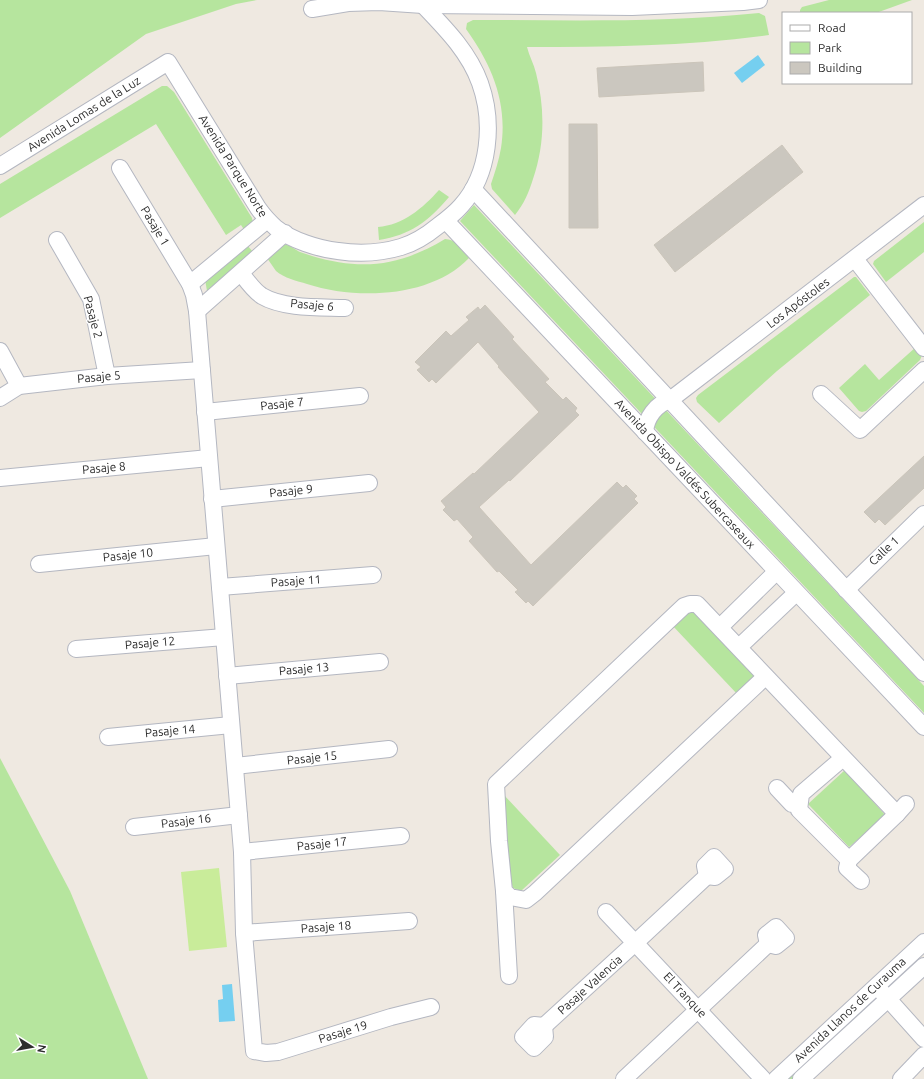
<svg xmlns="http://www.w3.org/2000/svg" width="924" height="1079" font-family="Ubuntu,sans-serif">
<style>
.green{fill:#b6e59e}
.pitch{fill:#c9ec9a}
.water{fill:#75cff0}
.building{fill:#cbc7bf;stroke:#cbc5ba}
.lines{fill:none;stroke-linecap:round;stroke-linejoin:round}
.street-casing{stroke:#b4b7c1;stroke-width:18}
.street{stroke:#fff;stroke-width:16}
.labels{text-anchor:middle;stroke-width:3;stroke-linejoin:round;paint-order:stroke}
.street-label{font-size:12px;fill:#2e2e2e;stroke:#fff}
</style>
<rect width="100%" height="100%" fill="#efe9e1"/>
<g class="green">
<polygon points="0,0 257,0 236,4 146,34 0,138"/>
<polygon points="829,0 912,0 876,13 800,13 800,10 802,7"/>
<path d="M759,13l6,3 4,19c-81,11 -161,12 -242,12 2,9 7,17 9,26 9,35 9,71 -3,106 -4,13 -9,25 -18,36l-23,-26 -1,-5c4,-12 8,-24 10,-36 7,-45 -9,-83 -35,-119l1,-6 6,-3c95,0 191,3 286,-7z"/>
<polygon points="162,86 167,86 174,92 252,218 253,223 245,231 241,225 226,235 156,124 0,218 0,184"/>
<path d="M439,190l10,7c-21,25 -39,38 -70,43l-1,-13c25,-2 45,-19 61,-37z"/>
<polygon points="474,205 924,686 924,713 460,221"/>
<polygon points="924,222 924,252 886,282 873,264 874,261"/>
<path d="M445,239c11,0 17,11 24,19 -38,40 -113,42 -162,26 -10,-3 -23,-6 -31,-13 -3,-4 -6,-9 -9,-13 5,-4 12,-15 20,-13 4,1 9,5 13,7 4,1 8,3 12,4 51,15 88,10 133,-17z"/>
<polygon points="247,245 253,252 208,292 207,291 205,279"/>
<polygon points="854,277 856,277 870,295 777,371 719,423 697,402 696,398 698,395"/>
<polygon points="916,347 922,355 920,360 866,411 862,412 859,411 839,388 865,364 879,380"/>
<polygon points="692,608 757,677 739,696 671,624"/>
<polygon points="0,758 70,891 148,1079 0,1079"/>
<polygon points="845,770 886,816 849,847 808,804"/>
<polygon points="503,794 560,855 521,891 513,888 509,875"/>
<polygon points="870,1003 872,1006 794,1079 788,1079"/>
</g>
<polygon class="pitch" points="219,868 227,947 189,951 181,872"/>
<g class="water">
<polygon points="758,55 765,65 742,83 734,73"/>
<polygon points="232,984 235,1021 219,1022 218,1000 223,999 222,985"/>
</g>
<g class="building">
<polygon points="703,62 704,91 599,97 597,68"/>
<polygon points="569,124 597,124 598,228 569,228"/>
<polygon points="782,145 803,172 675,272 654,245"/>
<polygon points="485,305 514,337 512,339 549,379 545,382 563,400 566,397 577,408 575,411 579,415 510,481 509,480 479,507 531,565 617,482 623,488 626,485 637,496 634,499 638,503 533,606 528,601 526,603 515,592 518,590 499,571 497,572 469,541 473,537 457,519 454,521 443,510 446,507 441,501 473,473 474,474 539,412 498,367 499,366 478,342 436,383 432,379 429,382 417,370 421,367 415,362 446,331 451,336 469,320 466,317 478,307 480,310"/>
<polygon points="924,456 924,488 885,525 879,519 875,523 864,512"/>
</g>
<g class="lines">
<defs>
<g id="street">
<polyline points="312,9 348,3 379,2 423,5 632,7 743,2 759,0"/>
<path d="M0,166l168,-104 90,146c5,7 11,14 18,20 15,12 43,21 62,23 20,3 43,2 63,-4 14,-4 26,-12 37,-21 8,-6 16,-12 23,-20 29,-32 33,-84 19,-123 -11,-31 -35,-55 -57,-78"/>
<polyline points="120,168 190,284 194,295 197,311 242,852 244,933 254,1051 266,1053 278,1052 391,1017 431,1007"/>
<polyline points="473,189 924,673"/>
<path d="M446,221c160,168 318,338 478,506"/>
<polyline points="57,240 91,299 107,376"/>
<polyline points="855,259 924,348"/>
<path d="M241,273c6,8 13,18 21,23 22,13 59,11 83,12"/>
<polyline points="190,284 267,220"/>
<polyline points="197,311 285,233"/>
<polyline points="0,351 19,386"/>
<polyline points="821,394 860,430 924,370"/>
<polyline points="0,398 19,386 107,376 202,370"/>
<polyline points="205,412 360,396"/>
<path d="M645,432c1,-14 11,-28 25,-32l254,-195"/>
<polyline points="0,478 209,458"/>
<polyline points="212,499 369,483"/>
<polyline points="39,564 216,546"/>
<polyline points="220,587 373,575"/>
<polyline points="846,590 924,514"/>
<polyline points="720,627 776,572"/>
<polyline points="739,647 796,593"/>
<polyline points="76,649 224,637"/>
<polyline points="227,676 380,662"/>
<polyline points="765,677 535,893 526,900 510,897 504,891 499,841 496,784 684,606 690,604 697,604 897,814"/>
<polyline points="108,737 231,725"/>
<polyline points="843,758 801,794 799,810 849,860"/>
<polyline points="235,766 389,749"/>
<polyline points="777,788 792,804 799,804"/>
<polyline points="134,827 239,815"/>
<polyline points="242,852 401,836"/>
<polygon points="714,857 725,869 715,877 707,876 705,866"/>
<polyline points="861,881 847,868 849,860 897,814 906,804"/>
<polyline points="504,891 509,976"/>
<polyline points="606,912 763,1079"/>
<polygon points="776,927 786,938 776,946 768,944 766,935"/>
<polyline points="244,933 409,921"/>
<polyline points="881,991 924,1039"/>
<polygon points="534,1025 544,1026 545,1037 534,1048 523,1037"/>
<polyline points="544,1026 635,943 707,876"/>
<polyline points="624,1079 768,944"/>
<polyline points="776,1079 924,942"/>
<polyline points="801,1079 924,966"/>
<polyline points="901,1079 924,1055"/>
</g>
</defs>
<use href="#street" class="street-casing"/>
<use href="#street" class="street"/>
</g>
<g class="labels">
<g class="street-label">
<text transform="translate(84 114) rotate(-32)" y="4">Avenida Lomas de la Luz</text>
<text transform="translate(233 166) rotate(58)" y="4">Avenida Parque Norte</text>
<text transform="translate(155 226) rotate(59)" y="4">Pasaje 1</text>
<text transform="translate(798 303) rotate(-37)" y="4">Los Apóstoles</text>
<text transform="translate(312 305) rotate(5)" y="4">Pasaje 6</text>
<text transform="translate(93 317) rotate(75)" y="4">Pasaje 2</text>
<text transform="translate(99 377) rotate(-5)" y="4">Pasaje 5</text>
<text transform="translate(282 404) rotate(-6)" y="4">Pasaje 7</text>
<text transform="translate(104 468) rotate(-5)" y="4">Pasaje 8</text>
<text transform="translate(685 474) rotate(47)" y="4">Avenida Obispo Valdés Subercaseaux</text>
<text transform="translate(291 491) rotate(-6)" y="4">Pasaje 9</text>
<text transform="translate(884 551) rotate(-43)" y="4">Calle 1</text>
<text transform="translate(128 555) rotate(-6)" y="4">Pasaje 10</text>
<text transform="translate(296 581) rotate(-4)" y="4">Pasaje 11</text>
<text transform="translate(150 643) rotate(-5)" y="4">Pasaje 12</text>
<text transform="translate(304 669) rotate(-5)" y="4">Pasaje 13</text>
<text transform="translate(170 731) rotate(-5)" y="4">Pasaje 14</text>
<text transform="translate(312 758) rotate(-6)" y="4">Pasaje 15</text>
<text transform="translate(186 821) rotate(-7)" y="4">Pasaje 16</text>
<text transform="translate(322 844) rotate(-6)" y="4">Pasaje 17</text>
<text transform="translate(326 927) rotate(-4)" y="4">Pasaje 18</text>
<text transform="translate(590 985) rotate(-42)" y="4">Pasaje Valencia</text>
<text transform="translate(685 995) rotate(47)" y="4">El Tranque</text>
<text transform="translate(850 1010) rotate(-43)" y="4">Avenida Llanos de Curauma</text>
<text transform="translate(343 1032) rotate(-17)" y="4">Pasaje 19</text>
</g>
</g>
<rect x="782" y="12" width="130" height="72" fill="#ffffff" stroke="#ababab"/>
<rect x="790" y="25" width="20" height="6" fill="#ffffff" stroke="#ababab"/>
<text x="818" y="32" font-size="12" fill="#2e2e2e">Road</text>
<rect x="790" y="42" width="20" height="12" fill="#b6e59e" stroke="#ababab"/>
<text x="818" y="52" font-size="12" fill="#2e2e2e">Park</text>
<rect x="790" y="62" width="20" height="12" fill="#cbc7bf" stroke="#ababab"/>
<text x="818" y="72" font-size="12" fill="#2e2e2e">Building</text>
<g transform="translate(32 1047) rotate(101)" stroke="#ffffff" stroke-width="3" paint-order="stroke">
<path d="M0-3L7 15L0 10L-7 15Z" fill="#2e2e2e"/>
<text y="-6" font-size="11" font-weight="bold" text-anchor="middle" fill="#2e2e2e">N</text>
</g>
</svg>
